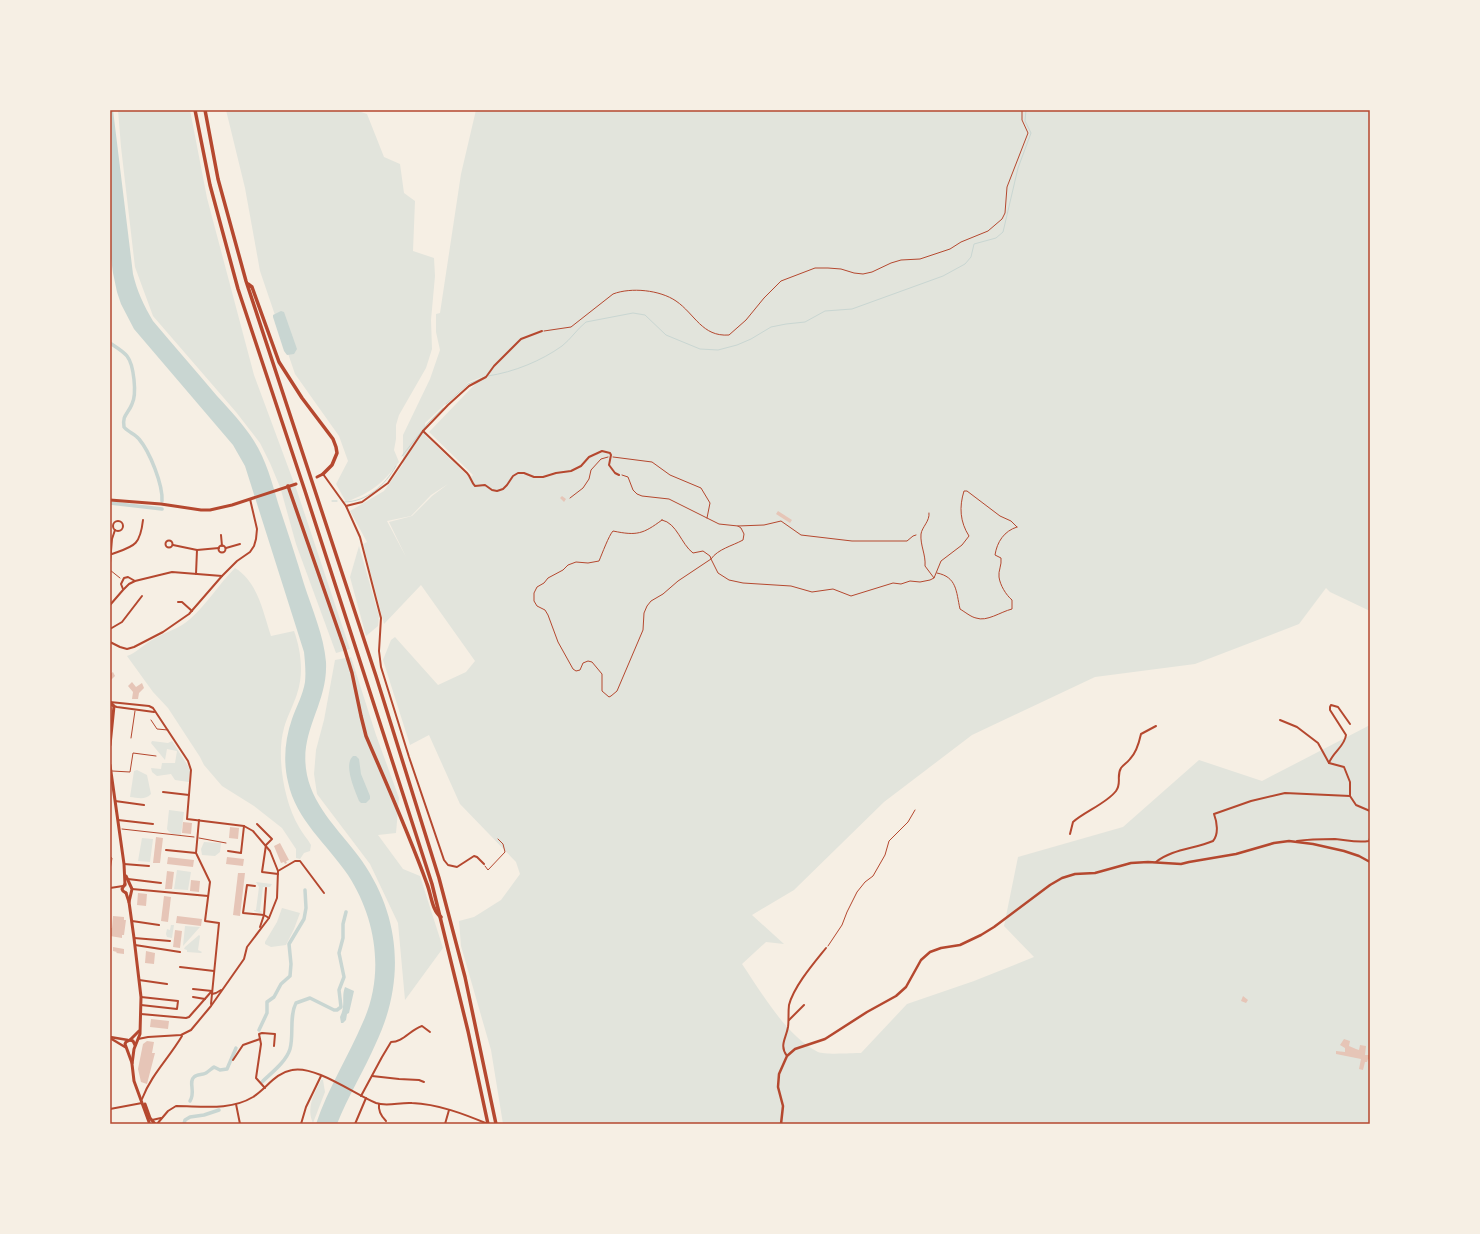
<svg xmlns="http://www.w3.org/2000/svg" width="1480" height="1234" font-family="'Asap Condensed',sans-serif">
<style>
.green{fill:#e2e4dc;fill-rule:evenodd}
.water{fill:#c9d6d2}
.lines{fill:none;stroke-linecap:round;stroke-linejoin:round}
.stream{stroke:#c9d6d2;stroke-width:1}
.canal{stroke:#c9d6d2;stroke-width:3.5}
.building{fill:#e6c5b7}
.path{stroke:#b5482f;stroke-width:1}
.service{stroke:#b5482f;stroke-width:1}
.minor{stroke:#b5482f;stroke-width:2}
.tertiary{stroke:#b5482f;stroke-width:2.5}
.primary{stroke:#b5482f;stroke-width:3}
.motorway{stroke:#b5482f;stroke-width:3.5}
.neatline{fill:none;stroke:#b5482f;stroke-width:1.5}
</style>
<rect width="100%" height="100%" fill="#f6efe4"/>
<g class="green">
<polygon points="118,110 190,110 207,198 254,375 294,483 280,487 270,463 260,443 236,412 153,316 135,267 121,147"/>
<path d="M226,110h129l12,4 17,43 16,7 4,29 11,8 -2,50 21,7 1,18 -4,44 1,29 -6,19 -27,47 -3,10v14l-2,11 5,12c-17,22 -27,30 -53,40l-10,-18 12,-23 -9,-25 -44,-62 -35,-103 -15,-83z"/>
<path d="M476,110h894v501l-40,-19 -4,-4 -27,36 -104,40 -100,13 -123,58 -88,67 -90,88 -42,25 32,29 -18,-2 -24,22c19,28 45,73 76,88 7,3 34,1 43,1l46,-49 67,-23 60,-24 -30,-31 14,-69 105,-30 76,-67 63,21 108,-56v399h-867l-12,-74 -30,-104 -2,-25 15,-4 27,-17 19,-26 -4,-12 -56,-58 -31,-69 -19,10 -27,-85 8,-20 4,-3 43,48 28,-13 9,-11 -54,-76 -37,39 -21,-80 4,-2 -17,-31 34,-20 19,-27v-29l27,-56 10,-29 -4,-18v-18l4,-1 21,-139zM482,377l-53,55 44,43 -3,3 -45,-43v-12l44,-41zM448,484l-16,12 -20,20 -23,6 17,35 -19,-36 24,-5 20,-21z"/>
<polygon points="295,485 350,649 336,653 296,544 281,490"/>
<polygon points="359,546 379,616 378,626 366,636 350,577"/>
<path d="M235,568c23,14 28,44 36,68l23,-5c7,19 10,43 3,63 -4,12 -10,23 -13,34 -8,28 0,74 15,99 3,6 8,11 12,18l-1,6 -6,2 -4,6 -4,-1v-9l-14,-21 -28,-22 -32,-20 -18,-21 -4,-8 -32,-49 -15,-16 -26,-36c9,-3 16,-11 25,-16 13,-8 27,-11 38,-21 17,-15 29,-35 45,-51z"/>
<polygon points="351,657 376,735 399,798 396,833 378,835 403,869 420,876 443,948 405,1000 398,923 370,864 317,794 314,774 316,750 324,720 335,660"/>
<polygon points="152,741 168,743 172,741 188,766 190,771 189,782 175,780 171,774 157,776 152,772 151,768 161,769 162,763 175,763 177,751 167,749 165,760 151,743"/>
<path d="M137,770l10,5 4,19c-5,6 -13,4 -21,3l4,-26z"/>
<path d="M169,810l15,2 -3,23c-6,-1 -11,0 -14,-6z"/>
<polygon points="142,838 153,839 150,862 138,861"/>
<polygon points="204,842 221,843 220,852 215,856 202,855 201,849"/>
<polygon points="177,870 191,872 188,890 174,889"/>
<polygon points="256,882 272,884 270,887 263,887 260,911 263,912 260,913 254,911 254,910 256,910 259,887"/>
<polygon points="282,908 300,913 294,929 286,945 271,947 265,944 265,942 277,922"/>
<polygon points="171,925 174,925 172,938 167,937 166,934 167,929 170,930"/>
<polygon points="185,926 200,927 183,946"/>
<polygon points="199,935 200,936 198,950 202,952 201,953 187,952 187,950 184,949 185,947"/>
<path d="M321,1080h2l2,12 -12,31c-7,-15 1,-29 8,-43z"/>
</g>
<g class="water">
<path d="M110,110h3l20,164c4,17 11,32 20,47 21,25 43,50 64,75 13,14 27,29 37,45 12,19 18,41 24,62 9,27 18,54 26,81 8,25 20,52 22,78 2,43 -28,69 -19,113 7,34 36,59 55,86 39,56 43,121 14,182 -12,28 -28,53 -39,81h-21c12,-36 32,-67 47,-102 22,-48 13,-104 -15,-147 -21,-31 -52,-55 -60,-93 -5,-21 -3,-43 4,-63 4,-12 11,-24 13,-37 1,-10 0,-20 -1,-30l-59,-186 -12,-21 -99,-116 -13,-25 -4,-12 -4,-19 -3,-22z"/>
<polygon points="281,311 284,312 297,349 294,354 287,355 284,351 273,317 273,315"/>
<path d="M353,756h3l3,3 2,15 9,22v3l-4,4h-5l-2,-2c-4,-11 -16,-36 -6,-45z"/>
<path d="M345,987l9,4 -5,22 -2,1 -1,6 -3,3h-2l-1,-6c6,-12 1,-20 5,-30z"/>
</g>
<g class="lines">
<g class="stream">
<path d="M488,376c26,-4 53,-15 74,-30 9,-7 15,-17 24,-24l47,-9 12,2 21,20 34,14 18,1 19,-5 14,-6 20,-12 15,-3 19,-2 20,-11 27,-2 91,-33 22,-12 6,-7 3,-13 22,-6 7,-6 15,-64 13,-35 -6,-12 1,-11"/>
<polyline points="446,404 468,384 485,377"/>
<polyline points="402,456 428,423 443,408"/>
<polyline points="332,501 337,501"/>
<path d="M344,502c23,0 41,-17 52,-36"/>
</g>
<g class="canal">
<path d="M110,343c6,4 13,8 17,13 7,9 10,38 5,48 -4,10 -10,11 -8,23 4,5 11,7 15,12 11,13 24,46 23,62"/>
<polyline points="110,503 162,509"/>
<polyline points="259,1030 267,1013 267,1002 274,997 281,984 290,976 291,964 289,944 304,919 306,908 305,890"/>
<path d="M262,1082c9,-9 24,-20 28,-33 4,-14 -1,-33 6,-46l14,-5 24,12h3l4,-3 -2,-17 5,-13 -5,-24 4,-15v-14l3,-12"/>
<path d="M190,1101c6,-9 -2,-19 4,-24 3,-3 8,-2 12,-4 3,-2 5,-4 8,-6l6,3 7,-1 9,-21"/>
<polyline points="184,1124 185,1120 190,1117 204,1115 219,1110"/>
</g>
</g>
<g class="building">
<polygon points="562,496 566,499 564,502 560,498"/>
<polygon points="778,511 792,520 790,523 776,514"/>
<polygon points="113,672 115,676 110,681 110,674"/>
<polygon points="132,682 136,687 142,683 144,688 139,693 138,699 132,699 133,692 128,686"/>
<polygon points="183,822 192,823 191,834 182,833"/>
<polygon points="230,827 239,828 238,839 229,838"/>
<polygon points="156,837 163,838 160,863 153,863"/>
<polygon points="280,843 289,860 286,861 287,863 285,864 284,862 281,863 274,846"/>
<polygon points="168,857 194,860 193,867 167,864"/>
<polygon points="227,857 244,859 243,866 226,864"/>
<polygon points="167,871 174,872 172,889 165,889"/>
<polygon points="238,873 245,873 240,916 233,915"/>
<polygon points="191,880 200,881 199,892 190,891"/>
<polygon points="138,893 147,894 146,906 137,905"/>
<polygon points="164,896 171,897 168,922 161,921"/>
<polygon points="113,916 124,917 124,920 126,920 124,935 122,935 122,938 110,936 110,928 112,928"/>
<polygon points="177,916 202,919 201,926 176,923"/>
<polygon points="175,930 182,931 180,948 173,947"/>
<polygon points="113,947 124,949 124,954 116,953 117,952 113,951"/>
<polygon points="146,951 155,953 154,964 145,963"/>
<polygon points="1243,996 1248,1000 1246,1003 1241,1001"/>
<polygon points="151,1019 169,1021 168,1029 150,1027"/>
<polygon points="1344,1039 1350,1041 1349,1046 1356,1049 1359,1050 1360,1045 1366,1046 1365,1055 1370,1055 1370,1059 1368,1059 1367,1062 1365,1062 1363,1070 1359,1069 1361,1059 1336,1054 1336,1051 1345,1052 1345,1048 1340,1045"/>
<polygon points="147,1041 154,1042 152,1053 155,1053 147,1084 141,1082 138,1069 143,1044"/>
</g>
<g class="lines">
<g class="path">
<path d="M544,331l27,-4 42,-33c18,-7 47,-4 63,7 19,13 26,36 53,34l17,-15 18,-22 17,-17 34,-13h13l13,1 13,4 9,1 9,-2 19,-9 10,-3 19,-1 30,-10 11,-7 27,-11 14,-12 3,-6 2,-26 21,-54 -6,-13v-10"/>
<polyline points="613,457 652,462 670,475 701,488 710,503 707,518"/>
<path d="M622,475l6,2 5,13 4,4 5,2 27,3 50,25 19,2 3,2 3,6 -1,6c-11,6 -25,9 -32,19l7,14 11,7 14,3 48,3 21,6 21,-3 18,7 42,-13 8,1 9,-3 10,1 10,-2 4,-2"/>
<polyline points="570,498 583,488 589,479 591,470 601,459 608,457"/>
<path d="M929,513c1,8 -7,14 -8,21 -1,11 5,21 4,32l9,12 7,-17 21,-16 7,-9c-9,-14 -10,-29 -5,-45h3l33,25 11,5 6,6"/>
<path d="M662,520c15,3 19,24 31,33l10,-2 7,5 1,3 -33,22 -15,13 -12,7 -4,5 -3,7 -1,17 -26,61 -6,5 -2,1 -7,-6v-17l-10,-12 -4,-1 -5,2 -3,7 -4,1 -3,-2 -15,-27 -10,-27 -3,-5 -8,-4 -3,-5v-8l3,-6 7,-4 4,-5 15,-8 5,-5 8,-3 12,1 11,-2c3,-7 10,-26 14,-30 24,5 30,3 49,-11z"/>
<polyline points="738,526 764,525 781,521 801,535 852,541 907,541 913,536 916,535"/>
<polyline points="110,570 120,578"/>
<path d="M937,573c20,4 19,18 23,36 5,3 11,8 16,9 11,4 24,-6 36,-9v-9c-6,-5 -12,-15 -13,-23 -1,-6 3,-12 2,-19l-6,-3c2,-13 9,-24 22,-28"/>
<polyline points="122,829 194,837"/>
<polyline points="199,838 226,843"/>
<polyline points="485,866 488,870 505,852 503,844 498,839"/>
<polyline points="828,946 842,925 847,912 857,892 865,882 873,876 885,855 889,841 908,822 915,810"/>
</g>
<g class="service">
<polyline points="151,720 157,729 168,730"/>
<polyline points="131,738 135,711"/>
<polyline points="112,771 130,772 133,753 156,756"/>
<polyline points="110,857 112,858 110,870"/>
</g>
<g class="minor">
<path d="M423,431l44,42c4,4 4,9 8,13l10,-1 7,5 5,1 6,-2 4,-4 6,-9 5,-3h6l10,4h9l13,-4 15,-2 10,-5 8,-9 13,-6 8,2 1,2 -2,10 6,8 4,2"/>
<polyline points="323,474 346,506 360,537 381,618 379,651 381,667 409,757 444,860 448,865 457,867 474,856 477,857 484,864"/>
<polyline points="346,506 362,502 388,483 423,431 448,405 469,386 486,377 494,366 521,339 542,331"/>
<circle cx="118" cy="526" r="5"/>
<polyline points="221,535 222,546"/>
<circle cx="169" cy="544" r="3.5"/>
<polyline points="173,545 197,550 219,548"/>
<circle cx="222" cy="549" r="3.5"/>
<polyline points="226,548 240,544"/>
<path d="M112,554c22,-8 28,-8 31,-34"/>
<polyline points="110,563 112,539 115,530"/>
<polyline points="196,574 197,550"/>
<polyline points="123,589 121,584 124,578 128,577 135,581"/>
<polyline points="178,602 182,602 192,611"/>
<polyline points="110,605 123,590 129,584 135,581 172,572 222,576"/>
<polyline points="110,629 122,622 142,596"/>
<polyline points="110,642 120,647 127,649 134,647 163,632 189,614 222,576 237,561 250,552 254,546 256,539 257,529 250,499"/>
<polyline points="110,702 149,706 153,708 188,761 191,770 187,819 244,826 253,831 270,851 278,871 277,898 269,918 247,947 244,959 211,1006 191,1030 181,1035 148,1037 138,1039"/>
<polyline points="110,705 117,707 154,712"/>
<polyline points="1280,720 1297,727 1318,743 1329,763 1344,767 1350,782 1350,796 1356,805 1370,811"/>
<path d="M1329,763c4,-11 16,-17 17,-28l-16,-25v-3l1,-2 7,2 12,17"/>
<polyline points="163,792 189,795"/>
<polyline points="115,801 144,805"/>
<polyline points="118,820 153,824"/>
<polyline points="257,824 272,839 266,845 262,872 278,874"/>
<path d="M1070,834l3,-12c11,-10 34,-19 43,-31 6,-8 0,-15 5,-23 3,-4 6,-5 9,-9 6,-6 9,-16 11,-25l15,-8"/>
<path d="M1297,841c13,-2 25,-2 38,-2 12,1 21,4 34,2l1,-3"/>
<polyline points="166,850 196,853"/>
<polyline points="228,851 241,853 244,826"/>
<polyline points="196,853 210,882 205,921 219,923 211,1004"/>
<polyline points="196,853 199,820"/>
<path d="M1156,862c16,-13 38,-13 57,-21 6,-7 4,-19 1,-27l37,-13 34,-8 65,3"/>
<polyline points="124,864 149,866"/>
<polyline points="278,871 295,861 300,861 324,893"/>
<polyline points="128,879 161,883"/>
<polyline points="255,886 247,885 243,913 264,915 269,918"/>
<polyline points="110,888 123,886"/>
<polyline points="132,889 208,896"/>
<polyline points="132,921 159,925"/>
<polyline points="260,927 264,915 266,888"/>
<polyline points="134,938 170,941"/>
<polyline points="135,945 180,952"/>
<polyline points="180,967 214,971"/>
<polyline points="139,980 167,984"/>
<polyline points="193,989 212,991"/>
<polyline points="212,994 216,993 221,990"/>
<polyline points="141,997 178,1001 177,1009 141,1005"/>
<polyline points="193,997 205,999"/>
<polyline points="141,1014 186,1018 189,1017 211,992"/>
<polyline points="789,1020 804,1005"/>
<path d="M787,1056c-8,-11 -1,-17 1,-29 1,-7 0,-14 1,-22 5,-19 25,-42 37,-57"/>
<polyline points="233,1060 243,1045 260,1039"/>
<polyline points="372,1076 399,1079 419,1080 424,1082"/>
<polyline points="265,1088 256,1078 261,1044 259,1034 262,1033 275,1034 274,1046"/>
<path d="M361,1096l21,-39 9,-15c12,0 19,-12 31,-16l8,6"/>
<path d="M142,1099c9,-24 27,-41 40,-63"/>
<polyline points="236,1104 240,1124"/>
<path d="M379,1104c-1,7 2,12 7,17"/>
<polyline points="110,1109 142,1103"/>
<polyline points="152,1120 161,1118"/>
<path d="M157,1124l11,-13 8,-5c25,0 54,5 77,-9 14,-9 22,-24 39,-27 23,-5 62,24 84,33 11,4 24,-1 36,0 26,1 52,11 76,21"/>
<polyline points="301,1124 306,1107 321,1076"/>
<polyline points="355,1124 366,1098"/>
<polyline points="445,1124 449,1110"/>
</g>
<g class="tertiary">
<polyline points="110,1037 128,1040"/>
<polyline points="110,1038 125,1047"/>
<polyline points="781,1124 783,1106 778,1087 779,1074 787,1056 795,1049 825,1039 867,1012 896,996 906,987 921,960 930,952 941,948 960,945 981,935 994,927 1050,885 1062,878 1075,874 1095,873 1131,863 1148,862 1181,864 1189,862 1236,854 1274,843 1289,841 1313,844 1344,851 1359,856 1370,862"/>
</g>
<g class="primary">
<polyline points="317,477 323,474"/>
<polyline points="110,500 161,504 201,510 210,510 232,505 296,484"/>
<polyline points="110,702 114,706 110,745"/>
<polyline points="110,708 110,721"/>
<polyline points="110,765 124,864 125,885"/>
<polyline points="126,876 132,889 129,902"/>
<polyline points="125,884 122,889 123,891 126,893"/>
<polyline points="126,893 129,902 134,938 141,997 140,1034 134,1049 132,1064 134,1081 149,1122"/>
<polyline points="130,1040 139,1031"/>
<polyline points="132,1063 125,1044 126,1042 130,1040 133,1041 135,1045"/>
<polyline points="145,1104 150,1118 155,1124"/>
</g>
<g class="motorway">
<polyline points="195,110 210,185 238,289 305,491 432,884 468,1031 488,1124"/>
<polyline points="205,110 218,179 246,281 376,676 439,878 465,977 496,1124"/>
<polyline points="248,284 252,287 279,362 302,398 333,439 336,447 337,453 332,465 323,474"/>
<path d="M288,486l56,161 8,26 9,43 5,20c21,49 43,98 61,148 4,10 5,27 14,33"/>
</g>
</g>
<rect width="1480" height="1234" fill="none" stroke="#f6efe4" stroke-width="222"/>
<rect x="111" y="111" width="1258" height="1012" class="neatline"/>
</svg>
